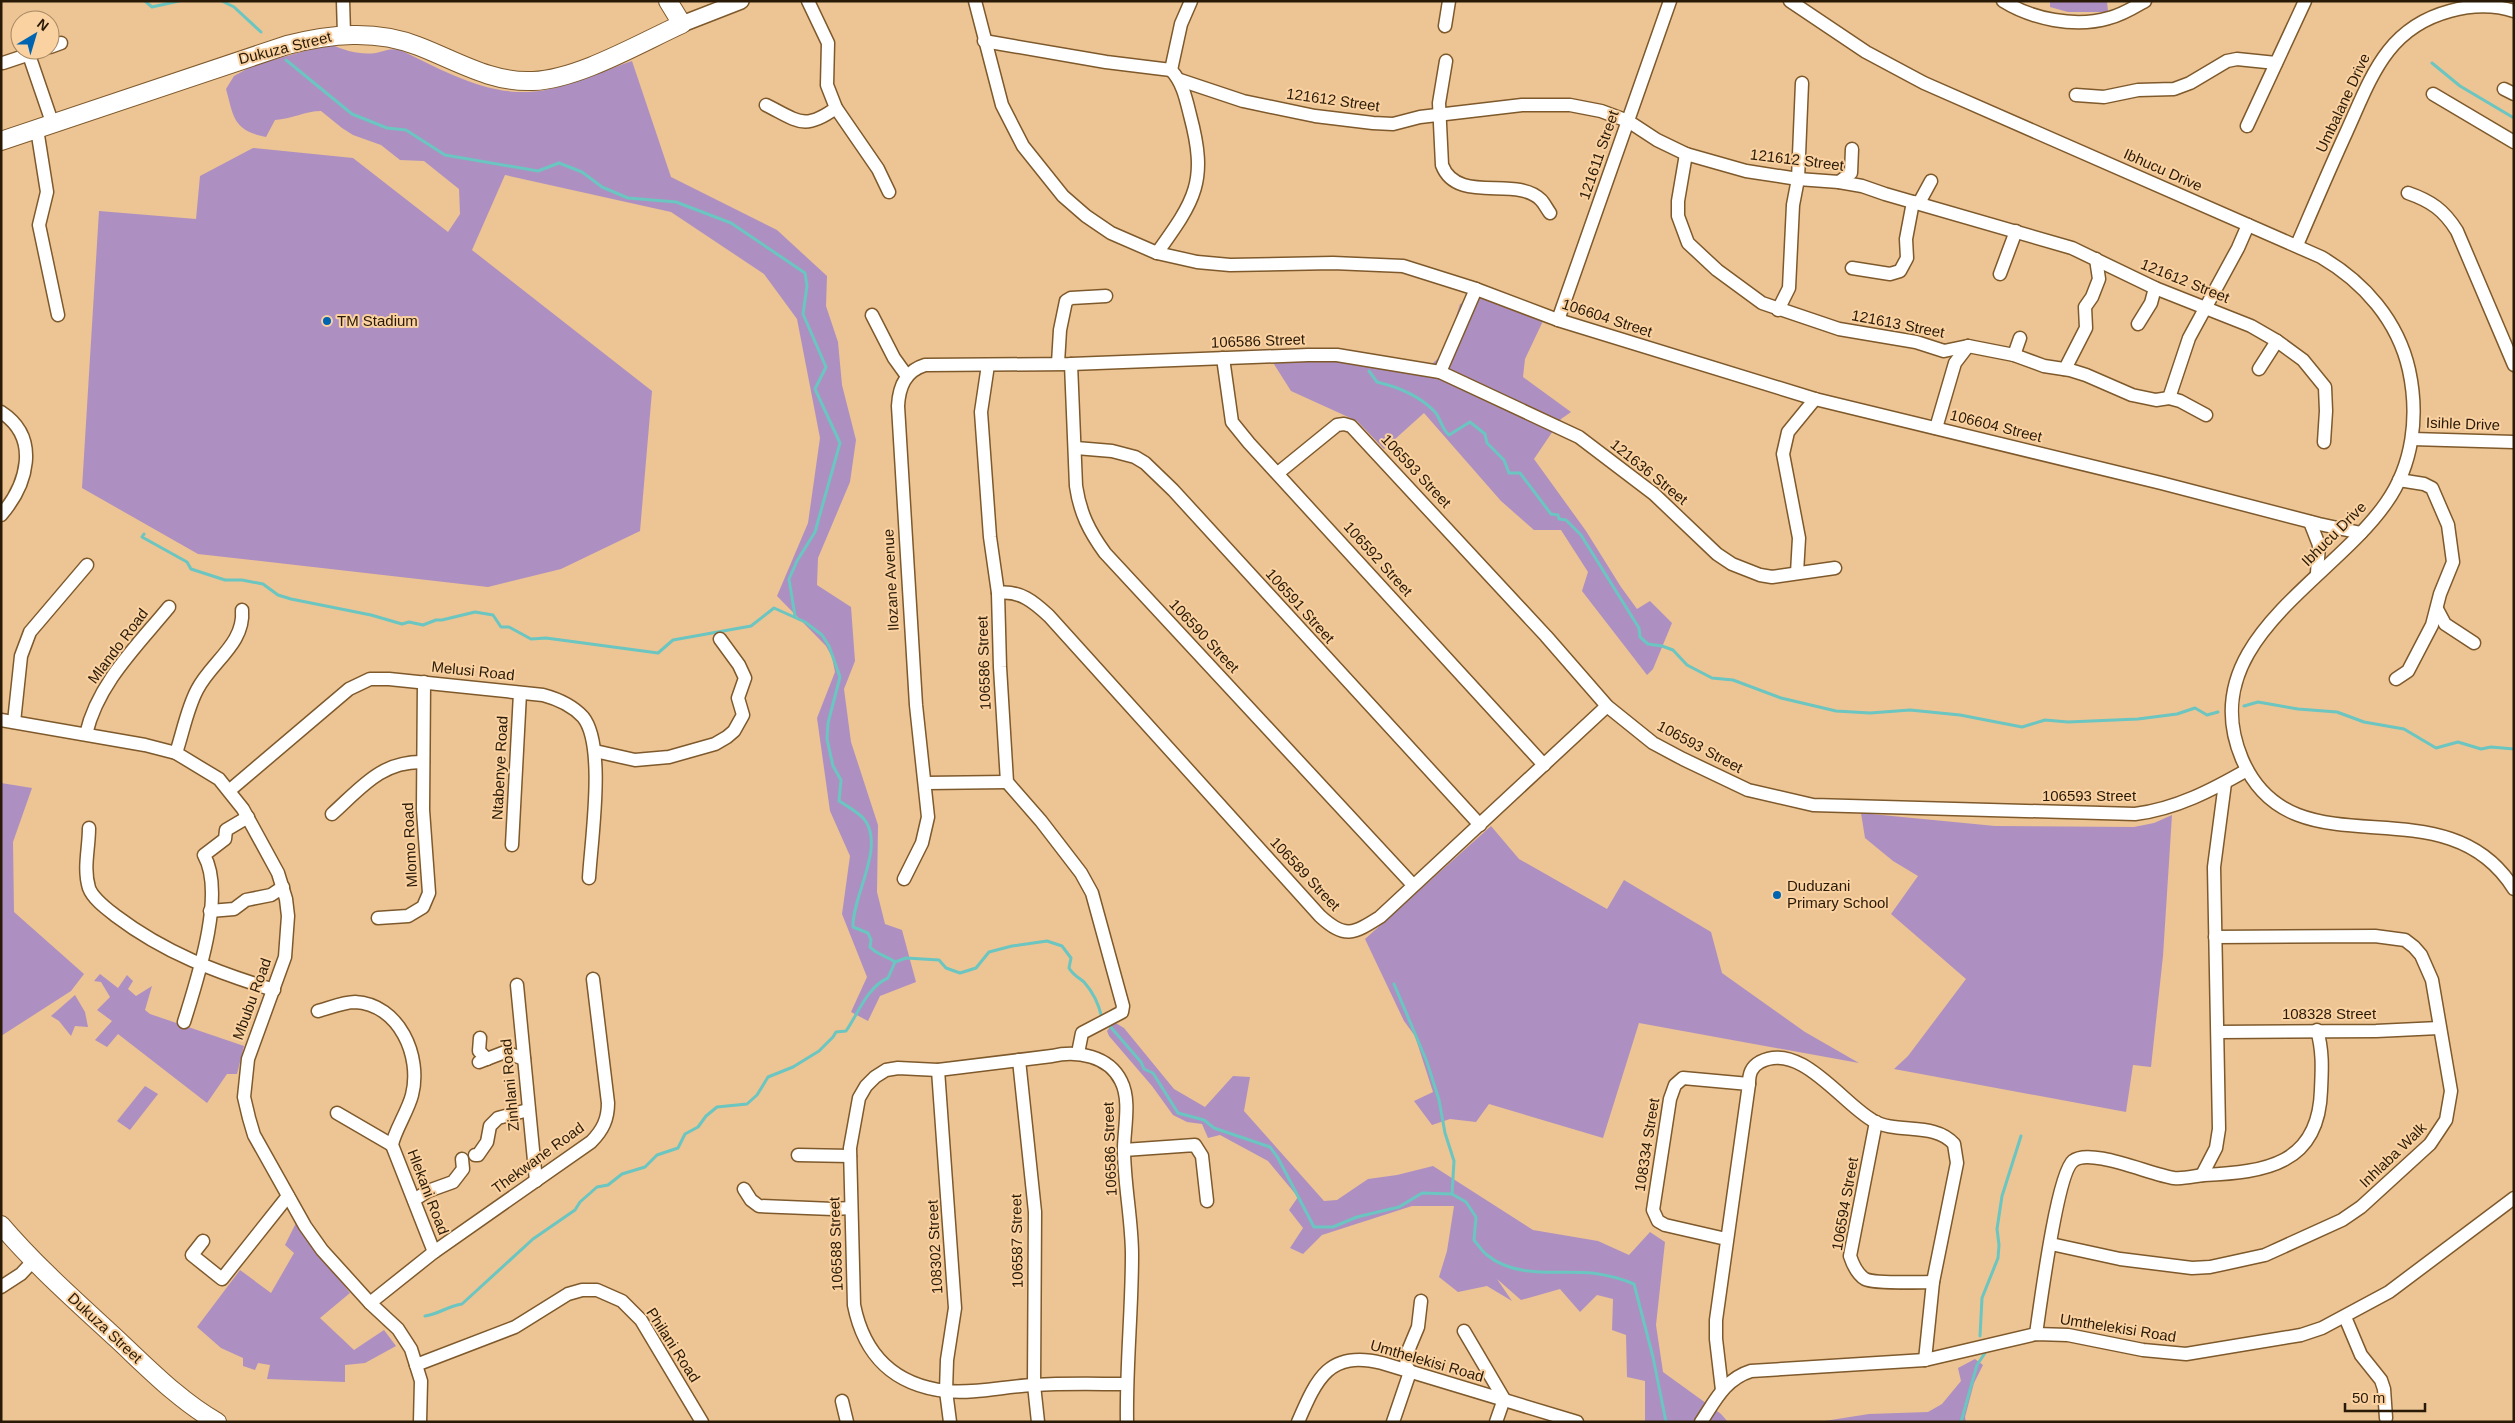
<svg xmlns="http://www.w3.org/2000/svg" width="2515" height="1423" font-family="Arial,sans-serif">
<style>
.green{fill:#ad90c1}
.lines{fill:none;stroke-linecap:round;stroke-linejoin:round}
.stream{stroke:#6bc5c0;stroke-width:3}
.minor-casing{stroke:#7e592b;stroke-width:15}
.tertiary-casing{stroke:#7e592b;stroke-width:18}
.secondary-casing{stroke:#7e592b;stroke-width:20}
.minor{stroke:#fff;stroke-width:12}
.tertiary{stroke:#fff;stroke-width:15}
.secondary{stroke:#fff;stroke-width:18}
.poi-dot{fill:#0164b1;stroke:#fad1a0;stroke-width:2}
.labels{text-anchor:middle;stroke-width:4;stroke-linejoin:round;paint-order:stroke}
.street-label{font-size:15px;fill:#291a07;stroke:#fad1a0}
.poi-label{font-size:15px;fill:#291a07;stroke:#fad1a0;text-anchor:start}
</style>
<rect width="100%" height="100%" fill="#edc494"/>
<g class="green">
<polygon points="2050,1 2107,1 2108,12 2068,12 2050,7"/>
<path d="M330,44c16,7 29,11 46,9 9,-2 15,-5 24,-3 45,21 92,50 145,40 29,-6 58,-19 87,-29l39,116 106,53 50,46 -1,30 12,36 4,43 14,55 -6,42 -32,76 -1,27 34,22 4,54 -11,28 7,53 27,83 -1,67 8,32 17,6 14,52 -36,14 -12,25 -17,-9 16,-35 -25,-63 8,-58 -20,-45 -13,-93 18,-46 -3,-15 -6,-11 -49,-50 31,-73 12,-85 -23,-119 -33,-45 -93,-62 -166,-37 -33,75 180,141 -12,140 -79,38 -73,18 -290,-33 -116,-66 17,-277 97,8 4,-43 53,-28 100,10 95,74 12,-18 -1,-25 -35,-28 -24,-1 -19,-15 -28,-10 -11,-7 -21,-17c-15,0 -30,8 -46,9l-9,17c-33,-7 -32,-19 -40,-48l8,-13 20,-11z"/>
<path d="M1482,297l61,24 -18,38 -2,18 48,35 -10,7 -27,40 52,72 35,56 16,22 13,-8 22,22 -19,46 -6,6 -65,-84 6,-19 -27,-42h-27l-33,-29 -77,-88 -40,36 -27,-28 -66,-30 -19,-30 66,-12 90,17c21,-10 25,-41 32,-62z"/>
<polygon points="1,783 32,788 13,842 14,912 84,974 71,991 1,1036"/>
<polygon points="1861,813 1995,826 2134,827 2154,823 2172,815 2163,956 2151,1067 2133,1065 2126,1112 1894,1069 1908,1056 1966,979 1891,914 1918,876 1893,861 1865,838"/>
<polygon points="1491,826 1519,859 1607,909 1624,880 1711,932 1722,973 1805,1032 1859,1063 1639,1023 1603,1138 1489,1104 1476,1122 1450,1119 1432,1125 1414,1101 1433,1092 1415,1036 1404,1021 1365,939"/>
<polygon points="100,974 118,988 127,975 133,981 128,989 136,996 152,986 145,1010 150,1014 244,1046 237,1074 227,1074 207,1103 118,1034 107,1047 95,1040 112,1021 97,1010 110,997 101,982 94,981"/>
<polygon points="75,995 85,1012 88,1027 75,1026 71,1036 59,1021 51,1016"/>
<polygon points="1114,1022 1124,1028 1174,1089 1205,1107 1233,1076 1250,1077 1244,1111 1324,1201 1337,1200 1368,1179 1397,1175 1433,1166 1533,1230 1598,1241 1629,1255 1650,1232 1665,1242 1656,1325 1663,1372 1721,1414 1728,1422 1645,1422 1645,1381 1627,1377 1626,1335 1612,1330 1613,1299 1597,1295 1580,1312 1560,1289 1521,1300 1497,1279 1512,1301 1487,1286 1458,1292 1439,1277 1447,1251 1454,1206 1412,1206 1322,1235 1303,1254 1290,1248 1303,1228 1289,1210 1298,1197 1268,1161 1220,1135 1208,1138 1202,1124 1187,1122 1173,1115 1152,1086 1109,1036 1107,1031"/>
<polygon points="145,1086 158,1094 130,1130 117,1121"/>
<polygon points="296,1223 350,1293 320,1318 354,1350 384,1330 396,1346 365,1363 345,1365 345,1382 267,1379 270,1365 258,1363 255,1370 243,1366 243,1358 221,1348 197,1327 240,1270 271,1293 294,1253 285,1245"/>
<polygon points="1975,1359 1983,1365 1974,1383 1965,1417 1966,1422 1818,1422 1869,1414 1928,1412 1942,1404 1961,1381 1958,1368"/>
</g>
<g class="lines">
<g class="stream">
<polyline points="145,1 152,7 179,1"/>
<polyline points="222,1 234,7 261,32"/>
<polyline points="286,60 352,114 387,128 406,130 445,155 538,171 559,163 582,172 602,187 628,198 676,202 731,223 805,273 807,286 803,314 826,367 815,389 840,443 815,532 797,561 789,579 795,616"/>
<polyline points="2432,63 2460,86 2514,118"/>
<path d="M1369,371l8,11c21,5 43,14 58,30 6,7 7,18 14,23l21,-13 15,12 2,9 17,17 5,13h11l31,41 7,1 1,4 7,1 15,15 58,93 1,9 8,7 14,2 11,4 14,15 25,13 21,2 48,18 55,13 34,2 40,-3 50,5 62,12 23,-7 23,2 70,-3 39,-5 18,-6 12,7 11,-3"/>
<path d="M144,534l-2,3 45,25 4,7 34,11h17l21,4 15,11 13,4 80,16 31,9 7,-2 14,3 13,-5h6l33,-8 18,3 8,12h8l22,12 15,-1 112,15 15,-13 78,-14 23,-18 31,14 17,13 7,11 11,31 -12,46 -1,16 6,27 8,14 -2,21c8,5 19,11 25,18 22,27 -12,77 -11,108l15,6 3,7 -1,7c7,8 16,8 25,15l11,-4 33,2 7,8 14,5 16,-5 13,-16 23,-6 35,-5 15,5 9,12 -2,10c4,7 9,9 15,14 9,10 15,23 18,36"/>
<polyline points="2244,706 2258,702 2298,709 2337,712 2364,722 2404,729 2436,748 2458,742 2481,749 2491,747 2514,749"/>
<polyline points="1394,984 1427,1062 1439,1100 1445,1133 1454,1161 1452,1194"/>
<path d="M1108,1024l33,38 3,7 9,4 25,40 26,7 10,8 56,19 8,11 36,69h19l24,-10 42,-10 23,-14 30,1 14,8 10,15 -2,23c4,5 8,11 13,15 29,24 71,15 105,18 15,2 28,5 42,11l19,73 13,65"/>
<path d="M425,1316c14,-2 23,-10 37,-12l71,-65 42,-29 5,-8 17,-15 11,-2 14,-11 23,-7 12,-12 21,-7 7,-14 13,-7 8,-11 11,-9 30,-3 10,-9 11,-18 25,-10 26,-16 14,-14 3,-5 10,-1c12,-17 21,-44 42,-53l7,-16"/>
<polyline points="1980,1336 1982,1298 1998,1258 1999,1245 1997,1229 2002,1196 2021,1136"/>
<polyline points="1961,1422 1977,1365 1985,1353"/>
</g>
<defs>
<g id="minor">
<polyline points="343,1 344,34"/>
<polyline points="808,1 828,43 827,85 836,108 878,169 889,192"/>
<polyline points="975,1 1002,105 1023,146 1063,196 1086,216 1111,233 1157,253 1197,262 1230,265 1333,263 1403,266 1476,289 1558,320 1815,399 2161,483 2319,524 2361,533"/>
<path d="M1790,1l76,51 58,31 397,174c43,25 77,64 88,113 10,46 4,95 -23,133 -55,79 -193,140 -144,256 51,120 202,18 272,130"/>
<path d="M2003,1c29,18 72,27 106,17 13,-3 24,-10 36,-17"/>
<polyline points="1445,26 1449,1"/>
<polyline points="984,41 1106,62 1171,70"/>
<polyline points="50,47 61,43"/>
<polyline points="29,55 53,125"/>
<path d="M1446,61l-7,42 3,62c15,40 75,10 99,35 3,3 6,9 9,13"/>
<polyline points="3,63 42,50"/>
<polyline points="1171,70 1181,24 1191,1"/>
<polyline points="1180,80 1243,101 1315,116 1373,123 1393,124 1420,117 1522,105 1570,105 1601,111 1628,121 1657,140 1686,154 1746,171 1798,179 1839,182 1862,186 1885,194 2072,248 2155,288 2251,326 2277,341 2303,360 2325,387 2326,411 2324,442"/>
<polyline points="2504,89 2514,94"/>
<polyline points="2433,94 2514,142"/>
<polyline points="2076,95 2104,97 2138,90 2174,89 2190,83 2227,61 2237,59 2276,63"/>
<path d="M766,105c32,16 38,26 70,3"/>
<polyline points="2247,126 2305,1"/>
<polyline points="37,129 47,192 39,225 58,315"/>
<polyline points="1686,154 1678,201 1678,216 1688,243 1717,270 1762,303 1839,329 1916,342 1944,351 1968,346 2014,355 2044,366 2070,370 2086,375 2132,395 2156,400 2169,398 2180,401 2206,415"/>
<polyline points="1839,182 1851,173 1852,149"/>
<path d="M2408,193c23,8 36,17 49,38l57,134"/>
<polyline points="1919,203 1931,181"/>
<path d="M2297,245c16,-37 32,-75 49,-112 25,-55 40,-105 104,-122 22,-6 42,-7 64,0"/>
<path d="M1157,253c38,-53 51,-71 33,-138 -4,-16 -7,-32 -19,-45"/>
<polyline points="1852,268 1890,274 1900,271 1907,258 1906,239 1913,202"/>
<polyline points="2000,274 2016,231"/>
<polyline points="1778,310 1789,288 1793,205 1798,179 1802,83"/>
<polyline points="872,315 894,358 907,376"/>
<polyline points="1558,320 1670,1"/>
<polyline points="2138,324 2151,303 2155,288"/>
<polyline points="2014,355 2020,338"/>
<polyline points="1223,358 1232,422 1249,443 1544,765"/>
<polyline points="1058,363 1060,330 1066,301 1071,298 1106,296"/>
<path d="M1071,364l5,122c4,27 13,45 29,67l308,332"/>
<polyline points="988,365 981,412 990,537 998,593 1000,667 1007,782 1041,821 1081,873 1092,893 1123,1006 1122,1012 1082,1033 1078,1053"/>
<polyline points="2065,369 2086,328 2085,307 2092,297 2099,279 2096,259"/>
<polyline points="2259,369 2277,341"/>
<polyline points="1440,372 1579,437 1654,494 1717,554 1732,564 1760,575 1772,577 1835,568"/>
<polyline points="2169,398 2189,338 2238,248 2248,225"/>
<path d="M1,412c40,26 26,73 0,103"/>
<polyline points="1936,428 1955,363 1968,346"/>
<polyline points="2412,439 2514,442"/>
<polyline points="1076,448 1112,451 1135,457 1145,463 1173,490 1480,825"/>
<path d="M1278,473l59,-48 7,-1 7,2 195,210 61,70 46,37 30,16 65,31 65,15 322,9c41,-5 77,-24 112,-44"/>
<polyline points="2310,522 2319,545 2317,573"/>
<polyline points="1797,573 1799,538 1783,454 1788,432 1815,399"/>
<path d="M998,593c22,-3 36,9 51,23l271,300c25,23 33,18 60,1l227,-211"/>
<polyline points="2437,609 2445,624 2474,643"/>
<polyline points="2396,679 2408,671 2432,625 2440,594 2453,562 2448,525 2432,488 2424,484 2399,480"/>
<polyline points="1,720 145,745 176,753 219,779 243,809 278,873 286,899 288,916 285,957 248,1059 244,1097 249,1118 254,1135 305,1226 322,1250 370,1303 398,1329 411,1349 421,1381 420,1422"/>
<polyline points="14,722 21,656 30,632 87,565"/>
<path d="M86,734c12,-51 51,-88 83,-127"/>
<polyline points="595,751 635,760 669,757 715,744 727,737 734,731 743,715 738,698 745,678 739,665 720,639"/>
<path d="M176,753c7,-21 11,-44 21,-63 14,-28 48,-46 45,-80"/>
<polyline points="926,783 1007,782"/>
<path d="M230,790l119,-101 21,-10h19l154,16c15,4 29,10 40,22 23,28 8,124 6,161"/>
<path d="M332,814c29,-26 49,-53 91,-52"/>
<path d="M89,828c0,21 -6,40 0,60 4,11 18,21 27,28 49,37 100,56 158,74"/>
<polyline points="512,845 520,693"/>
<path d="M904,879l18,-36 6,-26 -12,-112 -18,-299c1,-19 7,-35 27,-41l146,-1 237,-9h29l103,17 36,-83"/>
<polyline points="210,911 234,909 246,900 271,895 283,887"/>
<polyline points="378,918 408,916 423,907 429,893 423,810 424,682"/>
<polyline points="517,985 536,1181"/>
<path d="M318,1011c11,-3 26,-9 37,-9 44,2 67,54 57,93 -4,16 -18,37 -20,50l42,107"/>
<path d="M184,1022c13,-42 42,-128 20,-167l21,-16 1,-9 22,-13"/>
<polyline points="2218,1032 2376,1031 2439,1028"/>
<polyline points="480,1038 479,1051 487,1059"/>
<polyline points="1019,1060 1035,1212 1034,1385 1038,1422"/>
<polyline points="479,1062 505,1052 524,1059"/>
<polyline points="938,1070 955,1308 947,1360 946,1391 950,1422"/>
<path d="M1749,1084c0,-10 2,-17 11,-22 40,-21 81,40 112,58 24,15 62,1 82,24l3,19 -24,119 -8,78"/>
<polyline points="337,1113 392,1145"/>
<path d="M1876,1122l-26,134c3,9 7,18 15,23 10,5 55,3 68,3"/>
<polyline points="1124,1150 1195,1145 1202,1156 1207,1201"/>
<polyline points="475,1155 478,1155 487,1142 490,1126 498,1118 528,1110"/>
<polyline points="798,1155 850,1156"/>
<polyline points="2202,1175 2216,1148 2219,1129 2214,867 2225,783"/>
<polyline points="744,1189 751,1200 759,1206 833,1209 851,1208"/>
<polyline points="414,1200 428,1191 453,1182 463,1169 462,1159"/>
<polyline points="203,1241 192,1255 222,1279 288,1196"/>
<polyline points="2051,1244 2120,1259 2192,1268 2210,1267 2265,1255 2342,1220 2361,1207 2430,1144 2446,1120 2451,1091 2432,980 2421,955 2414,947 2405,940 2375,936 2215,937"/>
<polyline points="1,1287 21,1274 33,1261"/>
<path d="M370,1303l64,-51 157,-110c12,-12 17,-23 17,-39l-15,-124"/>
<polyline points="2345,1317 2361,1355 2381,1380 2384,1389 2386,1418"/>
<polyline points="1464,1331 1504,1399 1496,1422"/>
<path d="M2036,1334c4,-27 21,-160 37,-173 17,-14 78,14 101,17 11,1 20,-2 30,-3 61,-3 115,-10 117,-85 1,-21 2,-39 -4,-60"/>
<polyline points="416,1365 515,1327 568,1294 582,1290 597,1290 622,1301 641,1320 702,1422"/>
<path d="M1126,1384c-30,0 -61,-1 -92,1 -28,1 -59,9 -88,6 -52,-6 -82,-36 -92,-86l-4,-157 9,-50 7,-12 9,-9 11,-7 12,-2 40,2 114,-14c25,-6 57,0 69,25 10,19 3,48 3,68 0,35 8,71 8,106 0,56 -6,111 -5,167"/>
<polyline points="1722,1390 1716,1339 1716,1320 1749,1084 1683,1078 1675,1085 1670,1099 1653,1210 1658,1221 1665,1225 1726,1239"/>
<polyline points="842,1401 847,1422"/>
<path d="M1298,1422c19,-44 31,-72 84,-59l195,59"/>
<polyline points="1393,1422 1410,1372 1406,1365 1408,1351 1418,1327 1421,1301"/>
<path d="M1701,1422c14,-21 24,-43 50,-51l174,-11 111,-26 32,1 75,15 43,4 115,-19 21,-7 67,-36 125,-94"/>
</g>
<polyline id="tertiary" points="682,24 741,1"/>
<g id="secondary">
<path d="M1,141l286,-96c43,-11 88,-16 131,1 37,14 73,37 115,35 46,-2 107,-38 149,-57l-14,-23"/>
<path d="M1,1225c36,42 76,77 117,115 31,29 62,61 99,82"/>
</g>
</defs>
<use href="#minor" class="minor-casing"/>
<use href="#tertiary" class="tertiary-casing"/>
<use href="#secondary" class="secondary-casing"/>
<use href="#minor" class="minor"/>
<use href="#tertiary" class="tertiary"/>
<use href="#secondary" class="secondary"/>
</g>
<g class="poi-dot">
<circle cx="327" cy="321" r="5"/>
<circle cx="1777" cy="895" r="5"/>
</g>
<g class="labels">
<g class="street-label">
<text transform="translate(285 48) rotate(-14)" y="5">Dukuza Street</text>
<text transform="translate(1333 100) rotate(8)" y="5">121612 Street</text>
<text transform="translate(2343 103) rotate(-65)" y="5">Umbalane Drive</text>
<text transform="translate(1599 155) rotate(-71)" y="5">121611 Street</text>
<text transform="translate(1797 160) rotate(7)" y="5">121612 Street</text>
<text transform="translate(2163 170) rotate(24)" y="5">Ibhucu Drive</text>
<text transform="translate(2185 281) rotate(22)" y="5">121612 Street</text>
<text transform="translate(1607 318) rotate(18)" y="5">106604 Street</text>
<text transform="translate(1898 324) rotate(11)" y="5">121613 Street</text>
<text transform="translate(1258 341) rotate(-2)" y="5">106586 Street</text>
<text transform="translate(2463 424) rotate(2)" y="5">Isihle Drive</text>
<text transform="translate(1996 426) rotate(14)" y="5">106604 Street</text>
<text transform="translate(1416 471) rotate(47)" y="5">106593 Street</text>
<text transform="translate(1649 472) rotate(39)" y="5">121636 Street</text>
<text transform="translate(2334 534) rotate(-45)" y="5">Ibhucu Drive</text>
<text transform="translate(1378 559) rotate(48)" y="5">106592 Street</text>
<text transform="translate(891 580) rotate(-93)" y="5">Ilozane Avenue</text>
<text transform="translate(1300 606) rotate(48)" y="5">106591 Street</text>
<text transform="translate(1204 636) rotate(47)" y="5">106590 Street</text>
<text transform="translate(118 646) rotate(-53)" y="5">Mlando Road</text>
<text transform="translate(984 663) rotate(-92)" y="5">106586 Street</text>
<text transform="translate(473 671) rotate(6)" y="5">Melusi Road</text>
<text transform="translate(1700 747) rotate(28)" y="5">106593 Street</text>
<text transform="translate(500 768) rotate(-87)" y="5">Ntabenye Road</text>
<text x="2089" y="801">106593 Street</text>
<text transform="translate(410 845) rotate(-93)" y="5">Mlomo Road</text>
<text transform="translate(1305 874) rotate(47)" y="5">106589 Street</text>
<text transform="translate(252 999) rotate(-70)" y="5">Mbubu Road</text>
<text x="2329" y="1019">108328 Street</text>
<text transform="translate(510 1085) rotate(-95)" y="5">Zinhlani Road</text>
<text transform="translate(1647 1145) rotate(-81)" y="5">108334 Street</text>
<text transform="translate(1110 1149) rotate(-92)" y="5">106586 Street</text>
<text transform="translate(2393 1155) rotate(-44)" y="5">Inhlaba Walk</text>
<text transform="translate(538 1158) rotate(-36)" y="5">Thekwane Road</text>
<text transform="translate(428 1192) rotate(69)" y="5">Hlekani Road</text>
<text transform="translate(1845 1204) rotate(-80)" y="5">106594 Street</text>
<text transform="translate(1017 1241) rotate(-91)" y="5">106587 Street</text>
<text transform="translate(836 1244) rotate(-92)" y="5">106588 Street</text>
<text transform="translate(935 1247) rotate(-93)" y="5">108302 Street</text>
<text transform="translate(105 1328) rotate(43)" y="5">Dukuza Street</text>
<text transform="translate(2118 1328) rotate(9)" y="5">Umthelekisi Road</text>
<text transform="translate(673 1345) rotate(57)" y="5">Philani Road</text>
<text transform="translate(1427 1361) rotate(16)" y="5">Umthelekisi Road</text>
</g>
<g class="poi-label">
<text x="337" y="326">TM Stadium</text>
<text x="1787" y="891">Duduzani<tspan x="1787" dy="17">Primary School</tspan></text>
</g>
</g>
<rect width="2515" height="1423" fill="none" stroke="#291a07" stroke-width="5"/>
<g transform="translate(35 35) rotate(38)"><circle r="24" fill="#fad1a0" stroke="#a68863"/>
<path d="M0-4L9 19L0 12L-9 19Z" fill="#0164b1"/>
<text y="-8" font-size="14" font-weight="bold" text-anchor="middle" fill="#291a07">N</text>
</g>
<path d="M2345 1403v8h80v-8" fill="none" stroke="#291a07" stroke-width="2.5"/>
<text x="2352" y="1403" font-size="15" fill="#291a07" stroke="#fad1a0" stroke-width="4" paint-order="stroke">50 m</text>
</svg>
